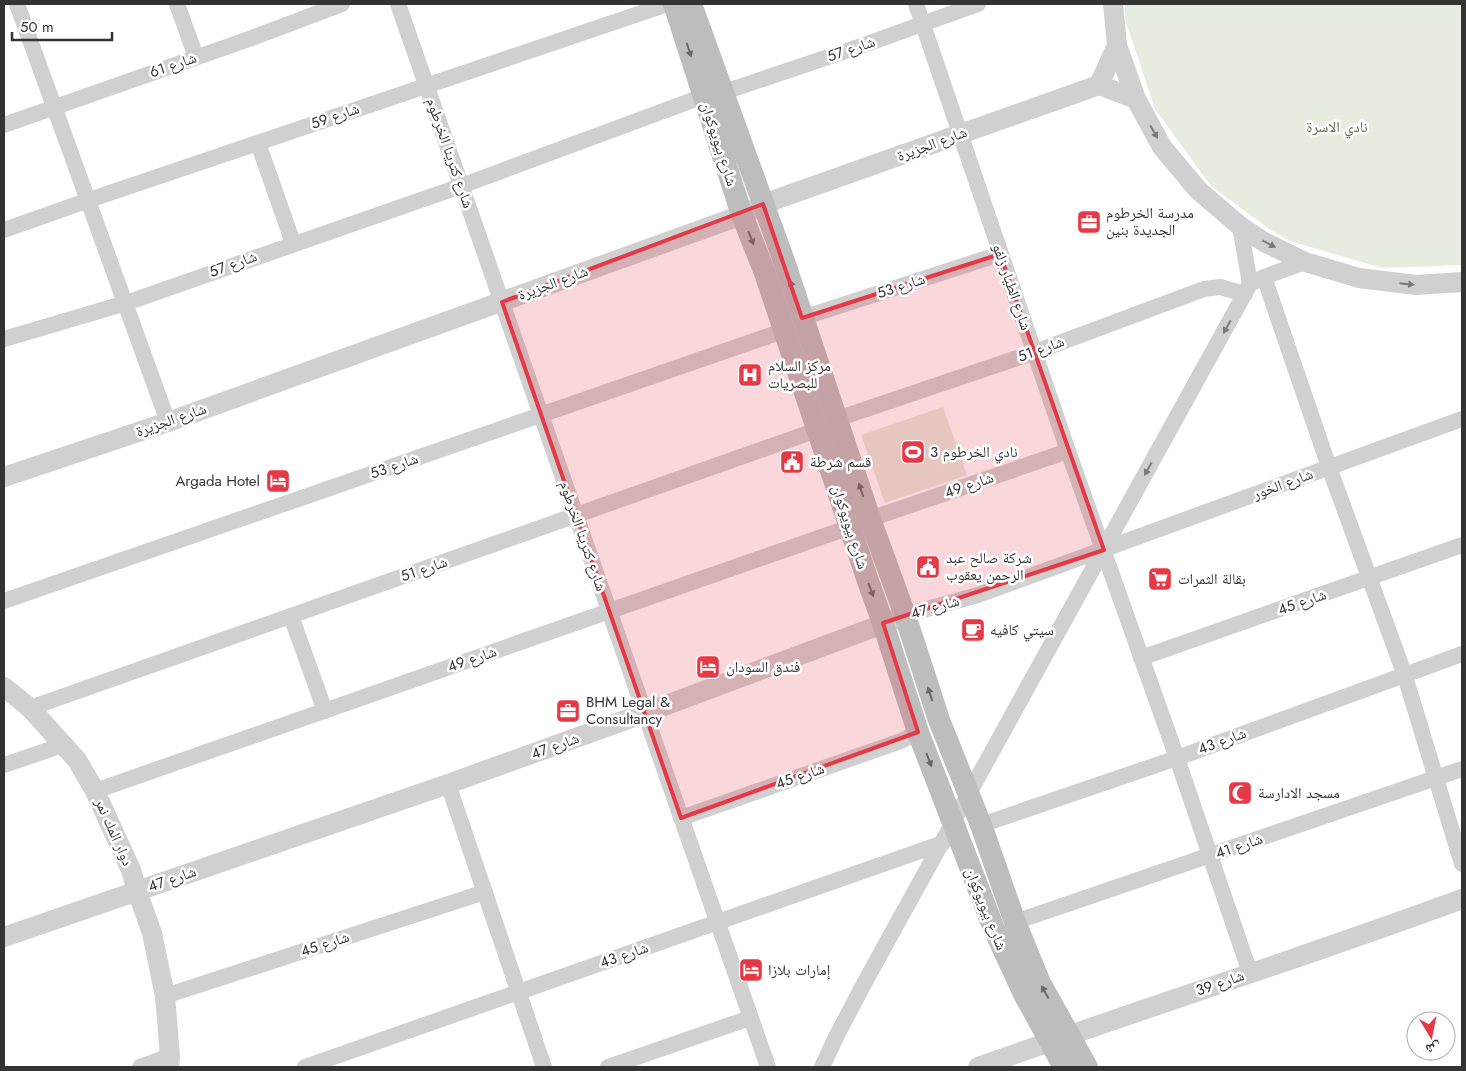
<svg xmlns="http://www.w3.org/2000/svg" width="1466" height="1071" font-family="Jost,'Noto Naskh Arabic',sans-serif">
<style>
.green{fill:#e6ecdf}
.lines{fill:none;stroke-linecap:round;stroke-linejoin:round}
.minor{stroke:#d0d0d0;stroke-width:16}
.tertiary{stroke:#d0d0d0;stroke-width:20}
.secondary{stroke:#bdbdbd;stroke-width:22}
.oneway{fill:#6a6a6a}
.oneway2{fill:#7a7a7a}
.marked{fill:#e63946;fill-opacity:0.2;stroke:#e63946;stroke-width:4;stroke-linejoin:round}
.labels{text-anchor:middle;stroke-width:5;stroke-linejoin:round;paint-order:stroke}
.street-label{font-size:15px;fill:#333;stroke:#fff}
.park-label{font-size:15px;fill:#56703f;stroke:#fff}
.poi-label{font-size:15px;fill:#333;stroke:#fff;text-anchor:start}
</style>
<rect width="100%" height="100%" fill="#fff"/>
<g class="green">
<polygon points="1125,4 1462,4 1462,265 1382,268 1290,241 1272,231 1211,186 1155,109 1125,19"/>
<polygon points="943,407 967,475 885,503 861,435"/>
</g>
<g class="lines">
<g class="minor">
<polyline points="17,4 168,422"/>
<polyline points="177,4 196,57"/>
<polyline points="398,4 768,1067"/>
<polyline points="916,4 1068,451 1177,758 1250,973"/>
<polyline points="724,92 861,46 978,4"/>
<polyline points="4,125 249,39 342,4"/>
<polyline points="258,143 293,243"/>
<polyline points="1240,226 1250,284"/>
<polyline points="4,230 89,200 668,4"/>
<polyline points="1264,277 1329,467 1404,673 1462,864"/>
<polyline points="802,318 1000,254"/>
<polyline points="4,339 126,303 461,186 704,96"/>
<polyline points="837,419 1035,352 1204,289 1220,287 1245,294"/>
<polyline points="870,519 1068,451"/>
<polyline points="4,601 783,331"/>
<polyline points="905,615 978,595 1462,419"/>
<polyline points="291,616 325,711"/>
<polyline points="1141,658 1462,545"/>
<polyline points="30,708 817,430"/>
<polyline points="4,765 63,745"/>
<polyline points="448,784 544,1067"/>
<polyline points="95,791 850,527"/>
<polyline points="681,818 901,741 918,732"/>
<polyline points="981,825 1177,758 1462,654"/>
<polyline points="1015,922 1462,769"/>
<polyline points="165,996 485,892"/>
<polyline points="140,1067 170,1056"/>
<polyline points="305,1067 943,843"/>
<polyline points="608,1067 750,1018"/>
<polyline points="822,1067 836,1037 866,980 1250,284 1264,277 1305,262"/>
</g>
<g class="tertiary">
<polyline points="1113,4 1117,45 1136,99 1162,147 1198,190 1240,226 1264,242 1305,262 1359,278 1416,285 1462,282"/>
<polyline points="1099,85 1117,45"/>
<polyline points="4,477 168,422 742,215 763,204 1099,85 1136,99"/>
<polyline points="4,687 30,708 77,760 95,791 131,870 137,891 152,933 165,996 170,1056 169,1067"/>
<polyline points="4,937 448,784 645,713 899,618"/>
<path d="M978,1067c161,-57 324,-109 484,-168"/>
</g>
<g class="secondary">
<polyline points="674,4 742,215 765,273 868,581 883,623 918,732 994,929 1024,994 1064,1067"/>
<polyline points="691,4 784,261 870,519 905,615 939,720 981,825 1015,922 1040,983 1087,1067"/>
</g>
</g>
<defs><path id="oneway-solid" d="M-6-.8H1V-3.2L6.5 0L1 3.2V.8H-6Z" transform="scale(1.25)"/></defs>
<g class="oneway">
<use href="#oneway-solid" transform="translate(689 50) rotate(72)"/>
<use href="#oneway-solid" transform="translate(751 238) rotate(68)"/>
<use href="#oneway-solid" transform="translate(792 287) rotate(-108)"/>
<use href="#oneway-solid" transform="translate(861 490) rotate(-108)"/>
<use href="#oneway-solid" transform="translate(871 590) rotate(69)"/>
<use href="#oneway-solid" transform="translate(930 694) rotate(-108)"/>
<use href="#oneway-solid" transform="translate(929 760) rotate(69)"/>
<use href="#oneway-solid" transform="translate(1045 992) rotate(-119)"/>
</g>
<g class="oneway2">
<use href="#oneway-solid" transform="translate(1154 132) rotate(61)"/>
<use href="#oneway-solid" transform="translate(1269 244) rotate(28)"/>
<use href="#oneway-solid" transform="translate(1407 284) rotate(6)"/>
<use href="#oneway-solid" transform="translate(1227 327) rotate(119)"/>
<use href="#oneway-solid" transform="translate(1148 469) rotate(119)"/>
</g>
<path class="marked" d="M763,204l39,114 198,-64 104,296 -221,73 35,109 -237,86 -179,-516z"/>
<defs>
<symbol id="office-square" viewBox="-11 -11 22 22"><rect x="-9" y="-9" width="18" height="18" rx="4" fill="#e63946" stroke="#fff"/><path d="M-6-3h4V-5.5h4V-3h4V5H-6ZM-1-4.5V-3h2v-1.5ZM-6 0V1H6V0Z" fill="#fff"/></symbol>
<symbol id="hospital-square" viewBox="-11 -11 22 22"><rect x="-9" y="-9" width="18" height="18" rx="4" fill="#e63946" stroke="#fff"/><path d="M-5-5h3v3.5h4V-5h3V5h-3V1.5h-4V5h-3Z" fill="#fff"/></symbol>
<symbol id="stadium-square" viewBox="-11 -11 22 22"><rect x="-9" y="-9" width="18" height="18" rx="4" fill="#e63946" stroke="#fff"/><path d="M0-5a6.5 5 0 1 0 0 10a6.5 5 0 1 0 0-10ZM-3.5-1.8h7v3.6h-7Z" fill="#fff"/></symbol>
<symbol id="civic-square" viewBox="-11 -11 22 22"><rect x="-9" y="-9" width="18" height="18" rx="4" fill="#e63946" stroke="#fff"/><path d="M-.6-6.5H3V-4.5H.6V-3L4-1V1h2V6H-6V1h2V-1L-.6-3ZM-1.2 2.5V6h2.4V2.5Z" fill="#fff"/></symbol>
<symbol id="hotel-square" viewBox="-11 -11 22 22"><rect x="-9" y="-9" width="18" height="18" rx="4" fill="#e63946" stroke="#fff"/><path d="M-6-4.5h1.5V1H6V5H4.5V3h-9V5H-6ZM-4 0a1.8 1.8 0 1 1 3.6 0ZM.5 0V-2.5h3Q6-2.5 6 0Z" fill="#fff"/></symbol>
<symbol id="supermarket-square" viewBox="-11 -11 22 22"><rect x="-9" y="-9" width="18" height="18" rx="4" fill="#e63946" stroke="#fff"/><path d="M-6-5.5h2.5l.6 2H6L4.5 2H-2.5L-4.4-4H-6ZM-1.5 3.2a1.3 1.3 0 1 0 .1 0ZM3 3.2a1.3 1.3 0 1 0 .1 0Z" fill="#fff"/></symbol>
<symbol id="cafe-square" viewBox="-11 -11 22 22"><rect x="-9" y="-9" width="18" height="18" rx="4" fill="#e63946" stroke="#fff"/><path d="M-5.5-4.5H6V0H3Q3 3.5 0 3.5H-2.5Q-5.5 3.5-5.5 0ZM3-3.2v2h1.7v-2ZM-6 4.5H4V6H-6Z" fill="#fff"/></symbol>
<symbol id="mosque-square" viewBox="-11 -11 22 22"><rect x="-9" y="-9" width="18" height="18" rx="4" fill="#e63946" stroke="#fff"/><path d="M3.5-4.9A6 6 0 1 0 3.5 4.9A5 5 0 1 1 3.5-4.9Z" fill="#fff"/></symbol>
</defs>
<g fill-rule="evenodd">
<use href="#office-square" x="1075" y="208" width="28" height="28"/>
<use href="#hospital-square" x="736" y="361" width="28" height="28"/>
<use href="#stadium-square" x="899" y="438" width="28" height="28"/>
<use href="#civic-square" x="778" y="448" width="28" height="28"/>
<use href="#hotel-square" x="264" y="467" width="28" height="28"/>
<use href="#civic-square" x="914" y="553" width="28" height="28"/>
<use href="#supermarket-square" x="1146" y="565" width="28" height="28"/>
<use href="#cafe-square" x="959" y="616" width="28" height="28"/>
<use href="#hotel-square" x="694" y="653" width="28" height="28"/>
<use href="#office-square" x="554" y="697" width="28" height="28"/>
<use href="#mosque-square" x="1226" y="779" width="28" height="28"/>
<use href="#hotel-square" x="737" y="956" width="28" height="28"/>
</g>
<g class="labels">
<g class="street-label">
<text transform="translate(851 49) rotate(-19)" y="5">شارع 57</text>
<text transform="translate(173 65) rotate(-19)" y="5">شارع 61</text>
<text transform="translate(335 116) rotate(-19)" y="5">شارع 59</text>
<text transform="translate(719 144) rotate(72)" y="5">شارع بيويوكوان</text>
<text transform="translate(932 144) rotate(-20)" y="5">شارع الجزيرة</text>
<text transform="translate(450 153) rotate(71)" y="5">شارع كترينا الخرطوم</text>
<text transform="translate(233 264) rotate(-20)" y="5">شارع 57</text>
<text transform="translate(553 283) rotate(-20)" y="5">شارع الجزيرة</text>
<text transform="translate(901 286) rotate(-18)" y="5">شارع 53</text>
<text transform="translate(1012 287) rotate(71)" y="5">شارع الطيار زلفو</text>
<text transform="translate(1041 349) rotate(-20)" y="5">شارع 51</text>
<text transform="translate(171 420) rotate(-19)" y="5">شارع الجزيرة</text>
<text transform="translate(394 466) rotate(-19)" y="5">شارع 53</text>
<text transform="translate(1283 484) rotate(-20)" y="5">شارع الخور</text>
<text transform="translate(969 485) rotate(-19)" y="5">شارع 49</text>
<text transform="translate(850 527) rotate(72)" y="5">شارع بيويوكوان</text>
<text transform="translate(583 536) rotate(71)" y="5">شارع كترينا الخرطوم</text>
<text transform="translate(424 569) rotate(-19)" y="5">شارع 51</text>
<text transform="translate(1302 602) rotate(-19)" y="5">شارع 45</text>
<text transform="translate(935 607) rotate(-16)" y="5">شارع 47</text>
<text transform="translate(472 659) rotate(-19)" y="5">شارع 49</text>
<text transform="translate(1222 741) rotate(-20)" y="5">شارع 43</text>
<text transform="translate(555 746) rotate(-20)" y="5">شارع 47</text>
<text transform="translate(800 776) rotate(-19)" y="5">شارع 45</text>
<text transform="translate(114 832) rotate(66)" y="5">دوار المك نمر</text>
<text transform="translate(1239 846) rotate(-19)" y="5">شارع 41</text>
<text transform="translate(172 879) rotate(-19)" y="5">شارع 47</text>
<text transform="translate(986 909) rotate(68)" y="5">شارع بيويوكوان</text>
<text transform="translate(325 944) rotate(-18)" y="5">شارع 45</text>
<text transform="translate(624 955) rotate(-19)" y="5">شارع 43</text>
<text transform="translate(1220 983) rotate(-19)" y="5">شارع 39</text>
</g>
<g class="park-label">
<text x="1337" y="132">نادي الاسرة</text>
</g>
<g class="poi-label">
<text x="1106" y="218">مدرسة الخرطوم<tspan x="1106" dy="17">الجديدة بنين</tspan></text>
<text x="768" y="371">مركز السلام<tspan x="768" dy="17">للبصريات</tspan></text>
<text x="930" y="457">نادي الخرطوم 3</text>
<text x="810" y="467">قسم شرطة</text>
<text x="260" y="486" text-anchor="end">Argada Hotel</text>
<text x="946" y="563">شركة صالح عبد<tspan x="946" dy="17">الرحمن يعقوب</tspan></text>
<text x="1178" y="584">بقالة الثمرات</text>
<text x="990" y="635">سيتي كافيه</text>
<text x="726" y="672">فندق السودان</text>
<text x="586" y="707">BHM Legal &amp;<tspan x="586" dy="17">Consultancy</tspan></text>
<text x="1258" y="798">مسجد الادارسة</text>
<text x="768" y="975">إمارات بلازا</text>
</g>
</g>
<rect width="1466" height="1071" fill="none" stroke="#333333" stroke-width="10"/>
<g transform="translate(1431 1036) rotate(170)"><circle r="24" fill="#ffffff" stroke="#adadad"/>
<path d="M0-4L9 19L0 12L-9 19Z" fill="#e63946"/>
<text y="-8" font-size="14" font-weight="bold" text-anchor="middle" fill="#333333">ش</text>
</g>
<path d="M12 32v8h100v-8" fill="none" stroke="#333333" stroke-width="2.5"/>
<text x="20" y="32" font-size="15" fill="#333333" stroke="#ffffff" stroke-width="4" paint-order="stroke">50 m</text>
</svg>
